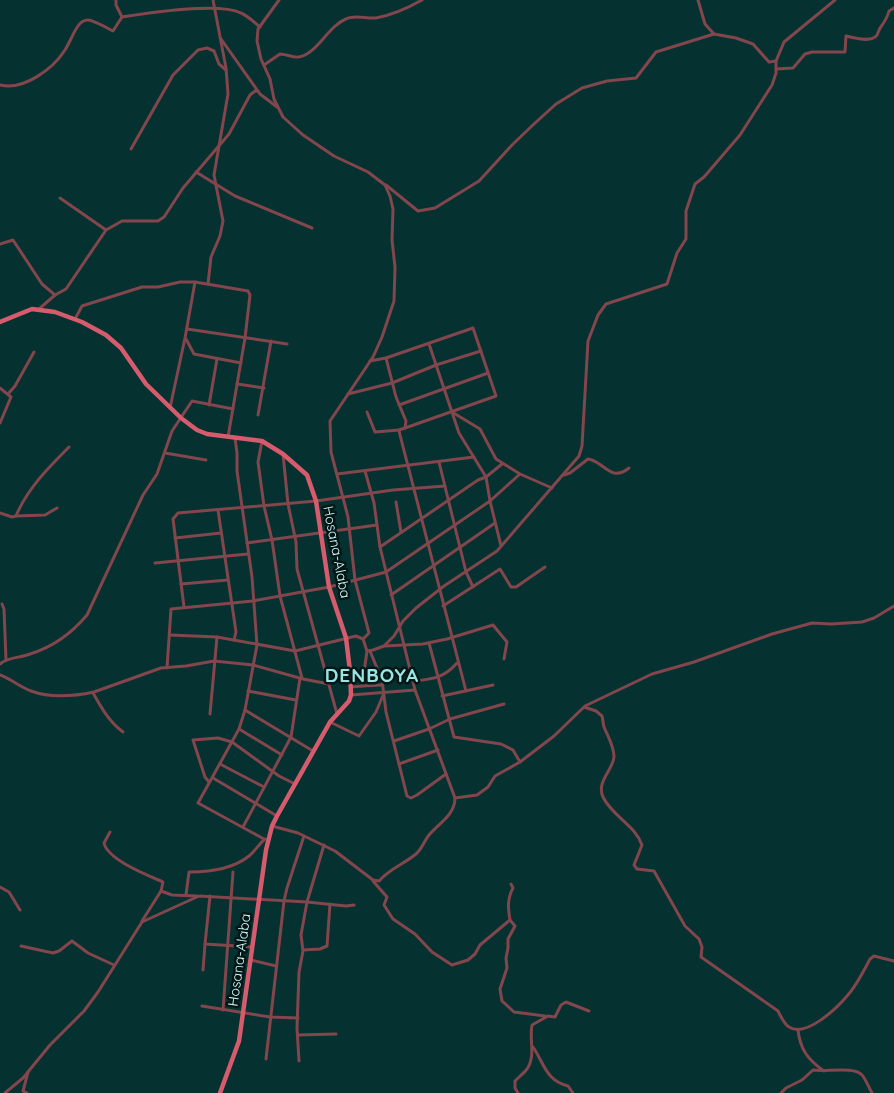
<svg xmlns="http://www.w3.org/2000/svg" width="894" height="1093" font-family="Quicksand,sans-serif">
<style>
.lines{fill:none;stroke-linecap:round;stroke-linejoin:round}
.minor{stroke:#82464c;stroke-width:3}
.major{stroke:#d65b6c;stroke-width:4.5}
.labels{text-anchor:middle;stroke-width:5;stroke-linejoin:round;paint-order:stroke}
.street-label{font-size:14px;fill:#d6faf9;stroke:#011716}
.district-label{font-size:19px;font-weight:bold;letter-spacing:1px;fill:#99e5e3;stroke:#011716}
</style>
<rect width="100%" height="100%" fill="#053130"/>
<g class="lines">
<g class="minor">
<polyline points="279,0 258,29 257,41 261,59 270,79 274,99 283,117 303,135 334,156 368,172 385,185 390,196 393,209 392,240 395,267 394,301 382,337 373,357 330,421 331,452 348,517 355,580 369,633 363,639"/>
<polyline points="698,0 705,24 714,34 736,38 753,44 769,62 776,61"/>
<path d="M122,17c26,-4 96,-15 119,-4 7,3 13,9 19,14"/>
<polyline points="221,39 260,94 277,107"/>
<path d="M264,65l16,-11c6,0 13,4 19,3 18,-3 29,-31 47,-38 9,-5 20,0 30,-1 16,-3 32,-10 46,-18"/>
<path d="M776,69l17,-1 12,-14 7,-2h33l1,-16c8,2 26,7 31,-1 1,-2 2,-5 3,-7 5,-7 7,-9 9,-17l5,-3"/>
<path d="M0,85c23,6 53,-16 65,-35 5,-8 8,-17 13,-24 2,-3 6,-6 10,-6 5,0 19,8 25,11l9,-14 -6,-12v-5"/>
<polyline points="131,149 173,75 198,50 207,48 214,51 219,64 226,70"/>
<polyline points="196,172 235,196 312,228"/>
<polyline points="386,185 418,211 435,208 479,181 512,145 535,123 556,104 582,88 607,81 636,78 656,52 714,34"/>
<polyline points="60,198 106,230"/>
<polyline points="0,244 13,240 42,284 55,295"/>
<polyline points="208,284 211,257 220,236 223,221 214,175 228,94 226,68 213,0"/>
<polyline points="39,309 55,295 66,289 106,230 122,221 158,221 164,217 183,188 229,134 250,95 255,91 258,91"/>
<polyline points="75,319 82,306 142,287 158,287 180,282 195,282"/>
<polyline points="187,329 287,344"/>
<polyline points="186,339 194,354 241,363"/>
<polyline points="429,344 459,433 486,477 490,501 501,546"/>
<polyline points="386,358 396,397 406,421 405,428 399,430 400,435 466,691"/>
<polyline points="370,361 386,358 473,328 496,396 405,428"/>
<polyline points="237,384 264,388"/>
<polyline points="0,388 11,397 0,423"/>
<polyline points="8,394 15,386 34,352"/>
<polyline points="348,394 392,383 436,365 481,351"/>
<polyline points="209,405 217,359"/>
<polyline points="399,405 488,373"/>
<polyline points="170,408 185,338 195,282 248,291 250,295 245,338 228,437"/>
<polyline points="367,412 375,432 399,430"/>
<polyline points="452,412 480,429 496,459 520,474 552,488"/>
<polyline points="258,415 271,341"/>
<polyline points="235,438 237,453 237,471 252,577 257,645 245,710 239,729 198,803 264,839"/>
<polyline points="262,441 258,462 264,506 272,540 280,596 302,678"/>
<polyline points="165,453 206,460"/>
<polyline points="283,454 288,504 296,542 297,569 337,714"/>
<polyline points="439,462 466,572 473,587"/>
<polyline points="365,471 374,503 380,547 415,690"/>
<polyline points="337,474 474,457"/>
<path d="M564,475l6,-2 18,-14c16,2 22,24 41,9"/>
<polyline points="396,502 401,532"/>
<polyline points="218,510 236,632 234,640"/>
<path d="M0,513l12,4 4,-1c11,-27 33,-49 53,-69"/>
<polyline points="16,516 45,515 57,508"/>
<polyline points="175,538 221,533"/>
<polyline points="247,543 377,525"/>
<polyline points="380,547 478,480 486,477 502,464"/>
<polyline points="155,563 248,554"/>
<polyline points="181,584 228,580"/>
<polyline points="391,595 495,523"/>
<polyline points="2,604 4,609 6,660"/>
<polyline points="443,606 500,569 511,587 516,587 545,567"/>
<polyline points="184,607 173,519 178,513 316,501 393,490 445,486"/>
<polyline points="170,635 217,637 295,651 356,636 363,639 367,651 373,650 384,646 394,636 403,621 416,608 444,586 497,551 579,456 582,446 588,341 598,315 606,304 667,284 677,253 686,239 686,211 695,184 704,177 740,135 772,85 776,73 776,61 784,42 835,0"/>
<polyline points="429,643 454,737 501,744 513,750 520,762"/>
<polyline points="385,646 423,644 447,639 493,625 507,642 504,659"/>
<polyline points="370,651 382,680 386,712 407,796 411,798 417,795 446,774"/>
<path d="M0,664c8,-7 20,-6 30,-10 23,-7 41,-20 57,-39l56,-120 14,-21 15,-43 20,-30 41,8"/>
<polyline points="167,668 171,609 253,601 329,587 386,572 490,501 520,474"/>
<path d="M0,675c11,4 20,12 31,16 19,7 44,5 63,1l67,-24 25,-2 28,-5 39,4 50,14 26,5"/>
<path d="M413,681c20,-2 31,-3 44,-18"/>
<polyline points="362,686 382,685"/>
<polyline points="351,687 362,686 367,651"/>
<polyline points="248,691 296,700"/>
<path d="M93,693c8,14 16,29 30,39"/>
<path d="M351,695l64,-5 40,108 22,-3 11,-8 7,-11 25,-14 34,-26 30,-29 12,4 6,5c1,3 1,8 2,11 4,10 10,19 10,30 -1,13 -18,25 -11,40 9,19 32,28 39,48l-8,20 3,4 17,2 31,55 14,13 3,8 -1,10 77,54c3,6 6,13 11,16 17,11 48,-19 58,-31 10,-11 16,-24 23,-37l4,-3 20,5"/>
<polyline points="442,696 493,685"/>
<polyline points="585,706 652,674 694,662 772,634 812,623 831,624 862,622 874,618 894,606"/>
<polyline points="245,710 313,751"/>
<polyline points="210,714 217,637"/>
<polyline points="330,722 359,736 376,712 384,693"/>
<polyline points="239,729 282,755"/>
<polyline points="394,741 429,729 450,719 504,704"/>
<polyline points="220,764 264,787"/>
<polyline points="399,764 438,750"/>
<polyline points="213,778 277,816"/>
<polyline points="209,782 205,777 193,740 218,738 232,742 279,776 295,784"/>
<path d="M272,826l26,7 37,18 38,29 6,1c10,-12 25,-17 37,-27 6,-5 8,-13 13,-19 10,-12 26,-20 26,-37"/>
<polyline points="243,827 291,737 300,678"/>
<path d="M110,832l-6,11c4,17 43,32 59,39l-2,9 -19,30"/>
<path d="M373,881l14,16 -3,8 9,14 22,15 17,18 20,13 16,-5 7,-6 5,-9 30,-25c-2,-12 -3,-21 3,-32l-2,-4"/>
<polyline points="0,887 9,892 20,910"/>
<polyline points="161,891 172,895 197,896"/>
<path d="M186,895l3,-23c21,0 44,-3 60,-16 6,-5 11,-13 16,-17"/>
<polyline points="210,896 205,944 252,947"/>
<polyline points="510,920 515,926 508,939 508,948 506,958 507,968 500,989 502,1001 514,1012 545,1016"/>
<polyline points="21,946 53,953 59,951 72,941 88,953 114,965"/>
<polyline points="303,950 320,949 327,946 330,904"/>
<polyline points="251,960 276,966"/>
<polyline points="203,970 205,944"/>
<polyline points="202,1006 270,1017 298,1018"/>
<polyline points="223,1010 233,872"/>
<path d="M798,1030c2,19 10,30 26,41"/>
<polyline points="298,1035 336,1034"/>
<path d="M533,1047c11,16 13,34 35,39l5,7"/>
<polyline points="266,1059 284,901 287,888 304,836"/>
<polyline points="299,1061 297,1028 299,972 303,951 301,935 307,902 324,845"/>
<polyline points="5,1093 23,1078 50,1045 84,1011 98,992 142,922 199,896 307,902 346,906 354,905"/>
<polyline points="27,1093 23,1091 28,1072"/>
<path d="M518,1093l-3,-5v-7c4,-4 9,-8 12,-12 9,-13 2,-30 5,-44l16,-9 7,1 6,-12 5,-3 23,9"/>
<path d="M781,1093l5,-5 16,-8 11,-10c12,2 42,-4 49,5 3,3 7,13 10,18"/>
</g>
<polyline class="major" points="0,322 32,309 55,312 82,322 106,335 121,348 146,384 181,418 197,430 207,434 262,441 283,454 307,475 316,501 329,587 346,638 350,671 351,695 349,701 330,722 277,816 272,826 266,850 239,1041 220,1093"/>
</g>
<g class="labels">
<g class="street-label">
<text transform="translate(337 552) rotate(79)" y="5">Hosana-Alaba</text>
<text transform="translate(239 960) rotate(-82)" y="5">Hosana-Alaba</text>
</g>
<g class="district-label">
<text x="372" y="682">DENBOYA</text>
</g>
</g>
</svg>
